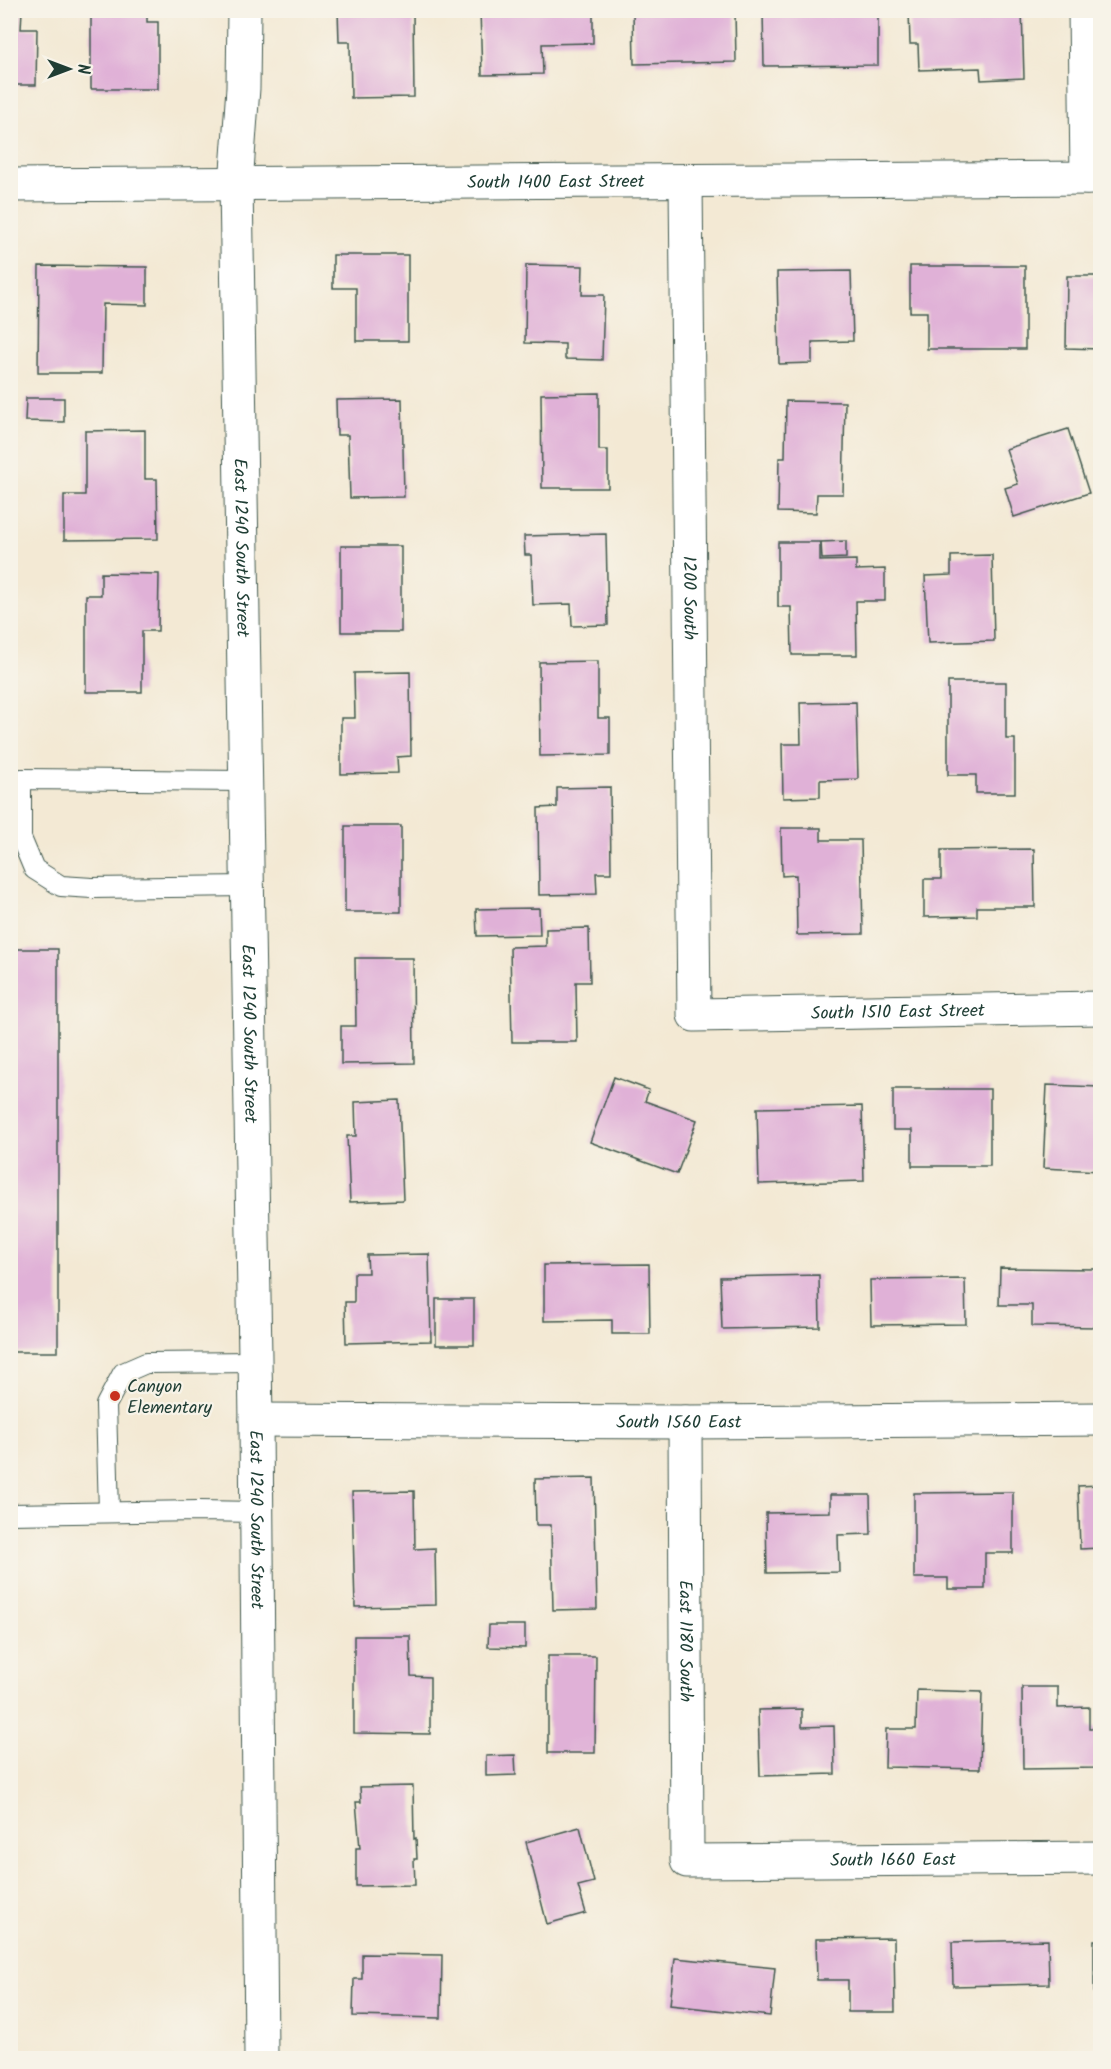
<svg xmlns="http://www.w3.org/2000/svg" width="1111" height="2069" font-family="Kalam,sans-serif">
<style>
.building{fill:#e0b1d7}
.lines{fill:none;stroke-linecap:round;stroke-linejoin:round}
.lane-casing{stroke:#3f574c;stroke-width:22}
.street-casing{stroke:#3f574c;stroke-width:35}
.secondary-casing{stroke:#3f574c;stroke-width:35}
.lane{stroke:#fff;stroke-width:20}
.street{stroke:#fff;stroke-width:33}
.secondary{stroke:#fff;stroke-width:33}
.poi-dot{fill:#c8321e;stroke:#f7f3e8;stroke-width:2}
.labels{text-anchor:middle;stroke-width:4.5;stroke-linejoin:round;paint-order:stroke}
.street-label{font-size:18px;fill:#1f3d34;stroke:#f7f3e8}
.poi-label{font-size:18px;fill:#1f3d34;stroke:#f7f3e8;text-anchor:start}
</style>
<rect width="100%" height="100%" fill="#f7f3e8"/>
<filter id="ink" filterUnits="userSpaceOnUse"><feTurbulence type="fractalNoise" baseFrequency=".0167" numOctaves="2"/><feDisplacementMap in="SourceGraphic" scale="12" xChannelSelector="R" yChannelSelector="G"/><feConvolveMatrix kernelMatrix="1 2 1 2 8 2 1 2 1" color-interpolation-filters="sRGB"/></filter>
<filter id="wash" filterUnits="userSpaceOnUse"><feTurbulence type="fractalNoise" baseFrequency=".008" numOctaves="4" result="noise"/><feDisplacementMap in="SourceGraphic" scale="24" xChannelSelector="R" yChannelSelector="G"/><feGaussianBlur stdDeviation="1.35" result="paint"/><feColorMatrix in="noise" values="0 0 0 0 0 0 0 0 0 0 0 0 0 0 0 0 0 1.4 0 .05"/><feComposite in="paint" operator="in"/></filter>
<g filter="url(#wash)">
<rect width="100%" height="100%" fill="#f3e9d4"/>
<g id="blocks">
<g class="building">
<polygon points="10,10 22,10 21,29 37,29 36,85 10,85"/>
<polygon points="91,10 147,10 147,22 158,22 158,89 91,89"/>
<polygon points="338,10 413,10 414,97 351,98 350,42 339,42"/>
<polygon points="480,10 593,10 593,43 542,44 543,74 482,75"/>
<polygon points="633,10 671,10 671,12 735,11 736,62 634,64"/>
<polygon points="763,10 878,10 878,65 764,66"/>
<polygon points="909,10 1022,10 1024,78 981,80 980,68 919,70 918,44 910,44"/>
<polygon points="333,255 408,255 408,341 356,341 356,288 333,288"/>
<polygon points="526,265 583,266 582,295 604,295 602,360 565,359 565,344 525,343"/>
<polygon points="39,266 147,267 147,305 103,304 102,373 38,373"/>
<polygon points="910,266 1025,266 1025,349 927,349 927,312 910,312"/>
<polygon points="851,271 853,341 812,342 812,363 779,364 777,272"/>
<polygon points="1067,276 1100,276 1100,349 1066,348"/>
<polygon points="599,393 599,450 608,450 608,488 542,488 541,394"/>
<polygon points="26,398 64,398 64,422 25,421"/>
<polygon points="402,399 404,497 350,498 348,435 337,435 336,400"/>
<polygon points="786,401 845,402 843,494 817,494 816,513 778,512 779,458 785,458"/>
<polygon points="1068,429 1089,493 1014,517 1005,488 1018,484 1006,449"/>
<polygon points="145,430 145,479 157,479 158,539 64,540 64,495 85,495 85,431"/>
<polygon points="606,534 608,625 572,626 571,604 533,605 531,555 525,555 524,536"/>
<polygon points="846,541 846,558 822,559 821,542"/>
<polygon points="778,542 820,542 820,561 856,560 856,570 885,569 885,601 856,601 857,655 792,655 791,607 778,607"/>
<rect x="341" y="546" width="60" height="86"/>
<polygon points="992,555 994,641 928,643 925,576 951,575 951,556"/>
<polygon points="101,573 159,574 158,631 142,631 142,692 86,692 86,595 101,595"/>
<polygon points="598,661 598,718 610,718 610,755 540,756 539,662"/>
<polygon points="410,672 411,756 397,757 398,773 341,774 341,718 355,718 354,673"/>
<polygon points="948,682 1006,682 1006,739 1015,739 1015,793 976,793 976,775 948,775"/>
<polygon points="856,702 858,779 820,780 820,797 783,798 782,744 801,744 800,703"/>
<polygon points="610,787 611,873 596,873 597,894 539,895 538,808 557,807 557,788"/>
<rect x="345" y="826" width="56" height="86"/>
<polygon points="781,828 821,828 821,840 861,840 863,934 797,935 796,875 782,876"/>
<polygon points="1034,849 1035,907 977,907 977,916 924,917 924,879 941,879 941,850"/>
<polygon points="539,908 540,935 477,936 476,909"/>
<polygon points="589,928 590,982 576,982 577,1042 512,1042 510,947 546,946 546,929"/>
<rect x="10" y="949" width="48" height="403"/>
<polygon points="355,958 413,958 414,1063 341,1064 341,1026 356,1026"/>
<polygon points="614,1077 649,1090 645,1101 697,1120 677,1174 590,1142"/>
<polygon points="1047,1085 1100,1087 1100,1171 1043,1168"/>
<polygon points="893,1089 990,1089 990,1166 912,1166 912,1130 893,1130"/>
<polygon points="399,1100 403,1200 350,1202 347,1136 356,1136 355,1102"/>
<polygon points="862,1106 864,1181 759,1184 757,1108"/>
<polygon points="429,1254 431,1341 346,1343 345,1302 354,1302 354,1273 368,1273 367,1255"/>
<polygon points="649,1264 650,1334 612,1334 612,1320 544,1321 544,1265"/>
<polygon points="1000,1268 1096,1269 1096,1327 1032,1326 1032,1305 999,1305"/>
<polygon points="819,1275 820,1327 722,1329 720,1277"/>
<polygon points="965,1279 966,1324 871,1325 870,1280"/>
<rect x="436" y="1299" width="38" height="46"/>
<polygon points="594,1478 597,1609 553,1610 551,1525 536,1525 535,1479"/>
<polygon points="1100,1485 1100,1548 1080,1549 1078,1486"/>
<polygon points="414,1491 415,1549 435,1548 436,1605 355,1607 352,1492"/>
<polygon points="1013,1492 1013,1553 985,1553 985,1589 948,1589 948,1578 914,1578 914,1493"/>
<polygon points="830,1495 870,1495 871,1534 838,1535 839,1572 767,1573 766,1513 830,1512"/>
<polygon points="489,1625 525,1625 525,1648 488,1647"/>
<polygon points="354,1636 410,1636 411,1676 430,1677 430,1734 354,1733"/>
<polygon points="548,1656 596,1656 595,1753 548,1753"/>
<polygon points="1022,1687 1058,1687 1058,1708 1089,1707 1089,1728 1100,1728 1100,1768 1023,1769"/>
<polygon points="917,1690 982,1692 980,1769 885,1767 886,1729 916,1729"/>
<polygon points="802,1709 802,1727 834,1726 835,1774 760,1776 758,1710"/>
<polygon points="515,1755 516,1775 486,1776 486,1756"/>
<polygon points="413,1786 414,1839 416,1838 417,1859 414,1859 415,1885 356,1886 356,1848 360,1848 356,1802 361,1802 360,1787"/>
<polygon points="580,1827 594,1882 578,1886 586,1913 547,1924 526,1842"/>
<polygon points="894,1938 895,2012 848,2012 848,1980 817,1980 816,1939"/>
<polygon points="1048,1940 1049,1984 953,1986 952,1942"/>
<rect x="1094" y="1940" width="6" height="52"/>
<polygon points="362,1954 442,1955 441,2018 353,2016 354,1979 362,1979"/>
<polygon points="675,1958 775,1968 770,2016 670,2005"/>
</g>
</g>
</g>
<g filter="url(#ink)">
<use href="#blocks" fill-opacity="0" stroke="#3f574c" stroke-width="1.5"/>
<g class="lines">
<defs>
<g id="lane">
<polyline points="246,781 21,779 21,838 34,869 61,886 92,888 248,886"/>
<polyline points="109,1512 106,1405 123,1373 146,1363 255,1362"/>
<polyline points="10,1514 199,1511 257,1512"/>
</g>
<g id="street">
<polyline points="1085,10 1087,178"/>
<path id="s1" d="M686,181l8,834 406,-7"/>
<path id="s2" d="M256,1420l429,2 415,-3"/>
<path id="s3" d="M685,1422l2,439 413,-3"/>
</g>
<g id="secondary">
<path id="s4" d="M244,10l-1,78 -7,96 20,1236 5,638"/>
<path id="s5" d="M10,185l1090,-7"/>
</g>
</defs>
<use href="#lane" class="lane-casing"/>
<use href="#street" class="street-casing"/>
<use href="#secondary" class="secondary-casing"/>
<use href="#lane" class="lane"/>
<use href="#street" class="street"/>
<use href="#secondary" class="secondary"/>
</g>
</g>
<circle class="poi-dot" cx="115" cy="1396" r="6"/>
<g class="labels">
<g class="street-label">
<text dy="6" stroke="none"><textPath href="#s5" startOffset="546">South 1400 East Street</textPath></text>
<text dy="6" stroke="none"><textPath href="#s4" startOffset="538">East 1240 South Street</textPath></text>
<text dy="6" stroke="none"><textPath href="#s1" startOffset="417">1200 South</textPath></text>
<text dy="6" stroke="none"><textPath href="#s1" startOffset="1038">South 1510 East Street</textPath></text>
<text dy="6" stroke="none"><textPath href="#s4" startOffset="1024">East 1240 South Street</textPath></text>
<text dy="6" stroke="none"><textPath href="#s2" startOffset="423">South 1560 East</textPath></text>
<text dy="6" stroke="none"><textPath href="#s4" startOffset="1510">East 1240 South Street</textPath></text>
<text dy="6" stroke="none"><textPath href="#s3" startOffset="219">East 1180 South</textPath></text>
<text dy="6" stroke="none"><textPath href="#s3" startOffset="645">South 1660 East</textPath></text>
</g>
<g class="poi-label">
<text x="127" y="1392">Canyon<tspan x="127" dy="21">Elementary</tspan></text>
</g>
</g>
<rect width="1111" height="2069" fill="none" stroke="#f7f3e8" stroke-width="36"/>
<g transform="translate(69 69) rotate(90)" stroke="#f7f3e8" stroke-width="4.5" paint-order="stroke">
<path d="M0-4.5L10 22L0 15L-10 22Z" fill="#1f3d34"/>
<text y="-9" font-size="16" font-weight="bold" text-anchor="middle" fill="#1f3d34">N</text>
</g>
</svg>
